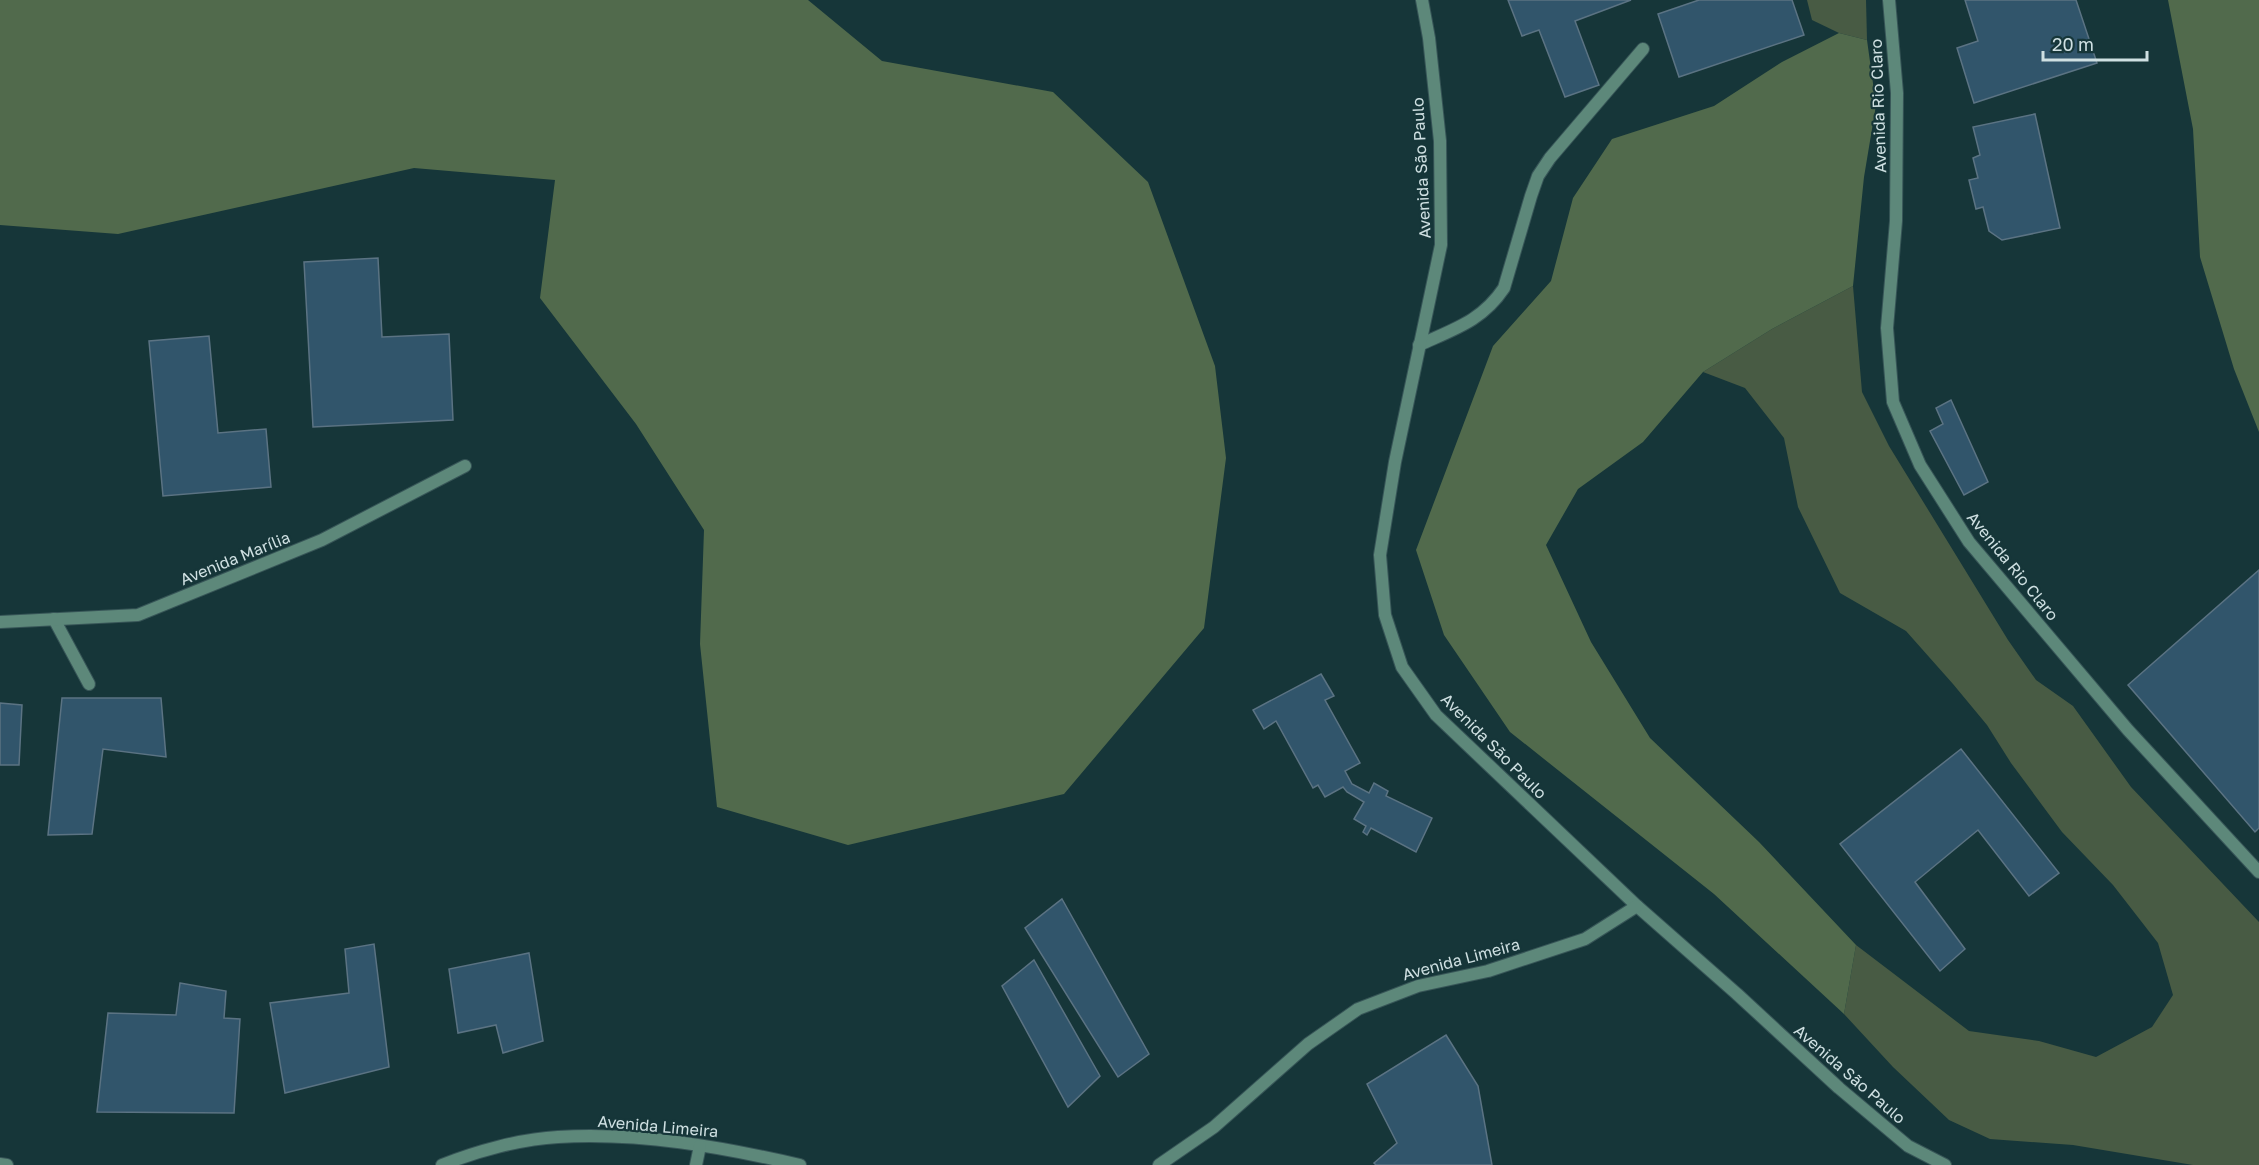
<svg xmlns="http://www.w3.org/2000/svg" width="2259" height="1165" font-family="'Golos Text',sans-serif">
<style>
.green{fill:#485b44}
.forest{fill:#516a4c}
.building{fill:#31556b;stroke:#5b7383;stroke-width:1.5}
.lines{fill:none;stroke-linecap:round;stroke-linejoin:round}
.service-casing{stroke:#375557;stroke-width:14}
.minor-casing{stroke:#375557;stroke-width:14}
.service{stroke:#5d887a;stroke-width:12}
.minor{stroke:#5d887a;stroke-width:12}
.labels{text-anchor:middle;stroke-width:4.5;stroke-linejoin:round;paint-order:stroke}
.street-label{font-size:16px;fill:#cfe0e2;stroke:#163639}
</style>
<rect width="100%" height="100%" fill="#163639"/>
<g class="green">
<polygon points="1807,0 1866,0 1867,40 1839,33 1812,20"/>
<polygon points="1853,286 1862,392 1889,446 2008,640 2036,680 2073,706 2131,787 2259,922 2259,1165 2193,1165 2073,1145 1990,1139 1949,1120 1893,1067 1844,1014 1856,945 1969,1031 2039,1041 2096,1057 2152,1027 2173,995 2158,943 2113,885 2062,832 2011,763 1987,725 1953,684 1906,631 1840,593 1798,507 1784,438 1745,388 1703,372 1772,329"/>
</g>
<g class="forest">
<polygon points="0,0 808,0 882,61 1053,92 1148,182 1215,366 1226,458 1204,628 1064,794 848,845 717,807 700,644 704,530 636,424 540,298 555,180 414,168 118,234 0,225"/>
<polygon points="2168,0 2259,0 2259,432 2234,369 2200,257 2193,129"/>
<polygon points="1839,33 1867,40 1876,105 1864,177 1853,286 1772,329 1703,372 1643,442 1578,489 1546,545 1591,642 1650,738 1759,842 1856,945 1844,1014 1714,894 1510,732 1444,635 1416,550 1493,346 1551,281 1573,198 1612,139 1714,106 1782,62"/>
</g>
<g class="building">
<polygon points="1508,0 1631,0 1575,21 1599,85 1565,97 1539,30 1522,36"/>
<polygon points="1699,0 1792,0 1804,35 1679,77 1658,14"/>
<polygon points="1965,0 2076,0 2097,63 1974,103 1957,48 1978,41"/>
<polygon points="2035,114 2060,228 2002,240 1989,231 1983,207 1976,209 1969,180 1978,178 1973,158 1980,155 1973,127"/>
<polygon points="378,258 382,337 449,334 453,420 313,427 304,262"/>
<polygon points="209,336 218,433 266,429 271,487 163,496 149,341"/>
<polygon points="1951,400 1988,482 1964,495 1930,431 1943,424 1936,408"/>
<polygon points="2259,570 2259,828 2255,832 2128,685"/>
<polygon points="1321,674 1334,696 1325,700 1360,763 1345,771 1352,784 1369,793 1374,783 1388,791 1386,796 1432,818 1416,852 1371,828 1367,835 1363,832 1366,826 1354,819 1364,802 1347,792 1343,787 1325,797 1318,785 1313,788 1276,721 1264,729 1253,710"/>
<polygon points="62,698 161,698 166,757 103,749 92,834 48,835"/>
<polygon points="0,703 22,705 19,765 0,765"/>
<polygon points="1961,749 2059,873 2029,896 1978,830 1915,882 1965,949 1940,971 1840,844"/>
<polygon points="1062,899 1149,1054 1118,1077 1025,928"/>
<polygon points="374,944 389,1067 285,1093 270,1003 349,993 345,949"/>
<polygon points="529,953 543,1041 503,1053 496,1025 458,1033 449,969"/>
<polygon points="1034,960 1100,1076 1068,1107 1002,986"/>
<polygon points="180,983 226,991 224,1018 240,1019 234,1113 97,1112 108,1013 176,1015"/>
<polygon points="1446,1035 1478,1086 1492,1165 1376,1165 1374,1163 1397,1143 1367,1084"/>
</g>
<g class="lines">
<defs>
<g id="service">
<path d="M1419,345c35,-16 63,-24 85,-57l27,-92 7,-20 12,-18 93,-109"/>
<polyline points="54,619 89,684"/>
</g>
<g id="minor">
<polyline points="1422,0 1429,38 1440,141 1441,245 1395,462 1380,555 1385,615 1402,667 1436,715 1637,906 1737,994 1839,1088 1908,1146 1945,1165"/>
<polyline points="1889,0 1897,93 1896,221 1887,328 1893,402 1920,465 1969,542 2128,730 2259,872"/>
<polyline points="0,622 138,615 322,540 465,466"/>
<polyline points="0,1164 7,1165"/>
<path d="M442,1165c35,-14 79,-26 116,-28 81,-5 164,10 242,28"/>
<polyline points="696,1165 700,1146"/>
<polyline points="1159,1165 1214,1127 1308,1044 1358,1009 1418,986 1488,971 1585,939 1637,906"/>
</g>
</defs>
<use href="#service" class="service-casing"/>
<use href="#minor" class="minor-casing"/>
<use href="#service" class="service"/>
<use href="#minor" class="minor"/>
</g>
<g class="labels">
<g class="street-label">
<text transform="translate(1878 106) rotate(-92)" y="6">Avenida Rio Claro</text>
<text transform="translate(1421 168) rotate(-93)" y="6">Avenida São Paulo</text>
<text transform="translate(235 558) rotate(-22)" y="6">Avenida Marília</text>
<text transform="translate(2013 566) rotate(51)" y="6">Avenida Rio Claro</text>
<text transform="translate(1494 746) rotate(45)" y="6">Avenida São Paulo</text>
<text transform="translate(1461 959) rotate(-15)" y="6">Avenida Limeira</text>
<text transform="translate(1850 1074) rotate(41)" y="6">Avenida São Paulo</text>
<text transform="translate(658 1126) rotate(5)" y="6">Avenida Limeira</text>
</g>
</g>
<path d="M2043 51v9h104v-9" fill="none" stroke="#cfe0e2" stroke-width="3"/>
<text x="2052" y="51" font-size="18" fill="#cfe0e2" stroke="#163639" stroke-width="4.5" paint-order="stroke">20 m</text>
</svg>
